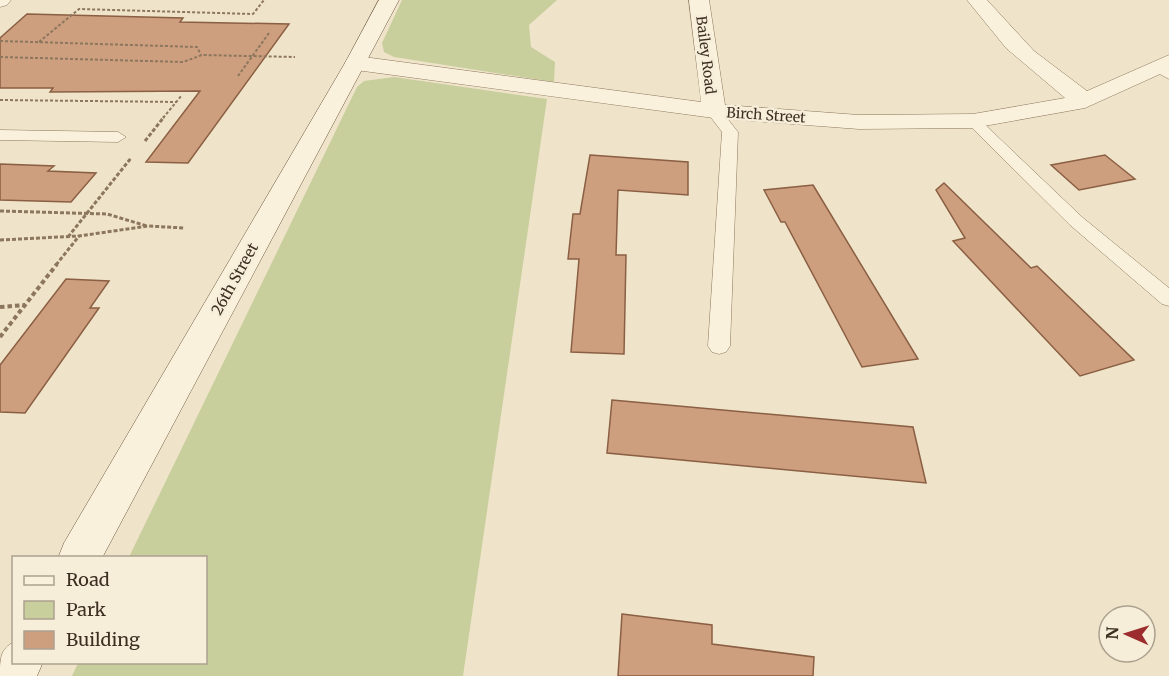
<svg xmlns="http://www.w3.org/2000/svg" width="1169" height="676" font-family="Merriweather,serif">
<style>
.green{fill:#c8ce9c}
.building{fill:#cd9f7f;stroke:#8b5f43;stroke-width:1.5}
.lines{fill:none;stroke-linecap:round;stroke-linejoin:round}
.lane-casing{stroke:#8c765d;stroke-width:1}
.street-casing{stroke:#8c765d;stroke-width:1}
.secondary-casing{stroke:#6e5740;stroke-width:1}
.path-far2{stroke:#8c765d;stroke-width:2;stroke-dasharray:3 2;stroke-linecap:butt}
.path-far1{stroke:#8c765d;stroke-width:3;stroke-dasharray:4 2;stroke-linecap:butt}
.path{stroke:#8c765d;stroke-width:4;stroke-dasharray:4.5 3;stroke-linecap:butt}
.lane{fill:#f9f1dc;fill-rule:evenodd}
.street{fill:#f9f1dc;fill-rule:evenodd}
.secondary{fill:#f9f1dc;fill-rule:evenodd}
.labels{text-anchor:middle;stroke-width:5;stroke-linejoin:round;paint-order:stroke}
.far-street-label{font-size:14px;fill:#3c2e21;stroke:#f6eed9}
.street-label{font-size:15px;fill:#3c2e21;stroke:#f6eed9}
</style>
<rect width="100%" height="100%" fill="#efe4c9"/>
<g class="green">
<polygon points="402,0 557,0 529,25 531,47 555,62 554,82 394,57 384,52 382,43"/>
<polygon points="394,77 547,99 463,676 72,676 78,663 206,662 206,558 129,557 357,87 364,81"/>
</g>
<g class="building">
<polygon points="27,14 183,18 180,22 289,24 188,163 146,162 200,91 50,92 53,88 0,88 0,38"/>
<polygon points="590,155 688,162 688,195 618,190 616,255 626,255 624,354 571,352 579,259 568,259 573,214 580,214"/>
<polygon points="1105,155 1135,179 1079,190 1051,165"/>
<polygon points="0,164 54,166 48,171 96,173 71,202 0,200"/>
<polygon points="944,183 1031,268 1037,266 1134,360 1080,376 953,241 965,238 936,190"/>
<polygon points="813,185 918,359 862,367 785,222 781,222 764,190"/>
<polygon points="66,279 109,281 90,308 99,308 25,413 0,412 0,365"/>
<polygon points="612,400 913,427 926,483 607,453"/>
<polygon points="622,614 712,625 712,644 814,657 813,676 618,676"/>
</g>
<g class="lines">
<defs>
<g id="lane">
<polygon points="1155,64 1169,69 1169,79 1148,68 1150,65"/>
<polygon points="714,106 719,108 738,132 730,346 726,352 719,354 712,352 708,346 722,132 706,111"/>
<polygon points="973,116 978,118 1082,217 1169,288 1169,306 1162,304 1070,225 968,124 965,121"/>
<polygon points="0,130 118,132 126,137 118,142 0,140"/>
</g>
<g id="street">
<polygon points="0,0 11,0 7,5 0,7"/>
<polygon points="689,0 709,0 725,105 859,115 973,114 1065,98 1006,48 967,0 987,0 1034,51 1087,91 1169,55 1169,70 1085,108 973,128 859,129 714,118 356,70 348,68 345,63 348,58 356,56 701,102"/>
</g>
<g id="secondary">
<polygon points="379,0 399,0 102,558 58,558 64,543 345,63"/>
<path d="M14,642v20h29l-6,14h-37c0,-17 0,-27 14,-34z"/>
</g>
</defs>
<use href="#lane" class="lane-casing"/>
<use href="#street" class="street-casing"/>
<use href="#secondary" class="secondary-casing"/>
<g class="path-far2">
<polyline points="0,41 197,47 201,55"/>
<polyline points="39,42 79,9 253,14 264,0"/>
<polyline points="0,57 183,62 202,55 295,57"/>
<polyline points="238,76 269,33"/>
<polyline points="0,100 176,102"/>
<polyline points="163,118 182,95"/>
</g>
<g class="path-far1">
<polyline points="145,141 164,117"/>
<polyline points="0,211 107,214 147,226"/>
<polyline points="68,237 131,158"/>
<polyline points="0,240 79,236 148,226 184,228"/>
<polyline points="56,265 79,236"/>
</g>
<g class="path">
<polyline points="0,307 25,305"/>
<polyline points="0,337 57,264"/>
</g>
<use href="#lane" class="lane"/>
<use href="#street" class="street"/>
<use href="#secondary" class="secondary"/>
</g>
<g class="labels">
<g class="far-street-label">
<text transform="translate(706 55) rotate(83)" y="5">Bailey Road</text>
<text transform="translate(766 115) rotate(4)" y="5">Birch Street</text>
</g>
<g class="street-label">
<text transform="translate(235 279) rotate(-61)" y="5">26th Street</text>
</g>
</g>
<rect x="12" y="556" width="195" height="108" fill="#f6eed9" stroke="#aca18f" stroke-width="1.5"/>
<rect x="24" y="576" width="30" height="9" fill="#f9f1dc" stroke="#aca18f" stroke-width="1.5"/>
<text x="66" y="586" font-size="18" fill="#3c2e21">Road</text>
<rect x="24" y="601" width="30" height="18" fill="#c8ce9c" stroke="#aca18f" stroke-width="1.5"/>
<text x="66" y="616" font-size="18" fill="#3c2e21">Park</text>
<rect x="24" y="631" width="30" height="18" fill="#cd9f7f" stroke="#aca18f" stroke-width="1.5"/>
<text x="66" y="646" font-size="18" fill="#3c2e21">Building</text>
<g transform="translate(1127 634) rotate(273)"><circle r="28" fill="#f6eed9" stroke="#aca18f" stroke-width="1.5"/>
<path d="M0-4.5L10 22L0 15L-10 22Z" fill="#9c2c2e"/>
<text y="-9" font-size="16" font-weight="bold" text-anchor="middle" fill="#3c2e21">N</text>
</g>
</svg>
